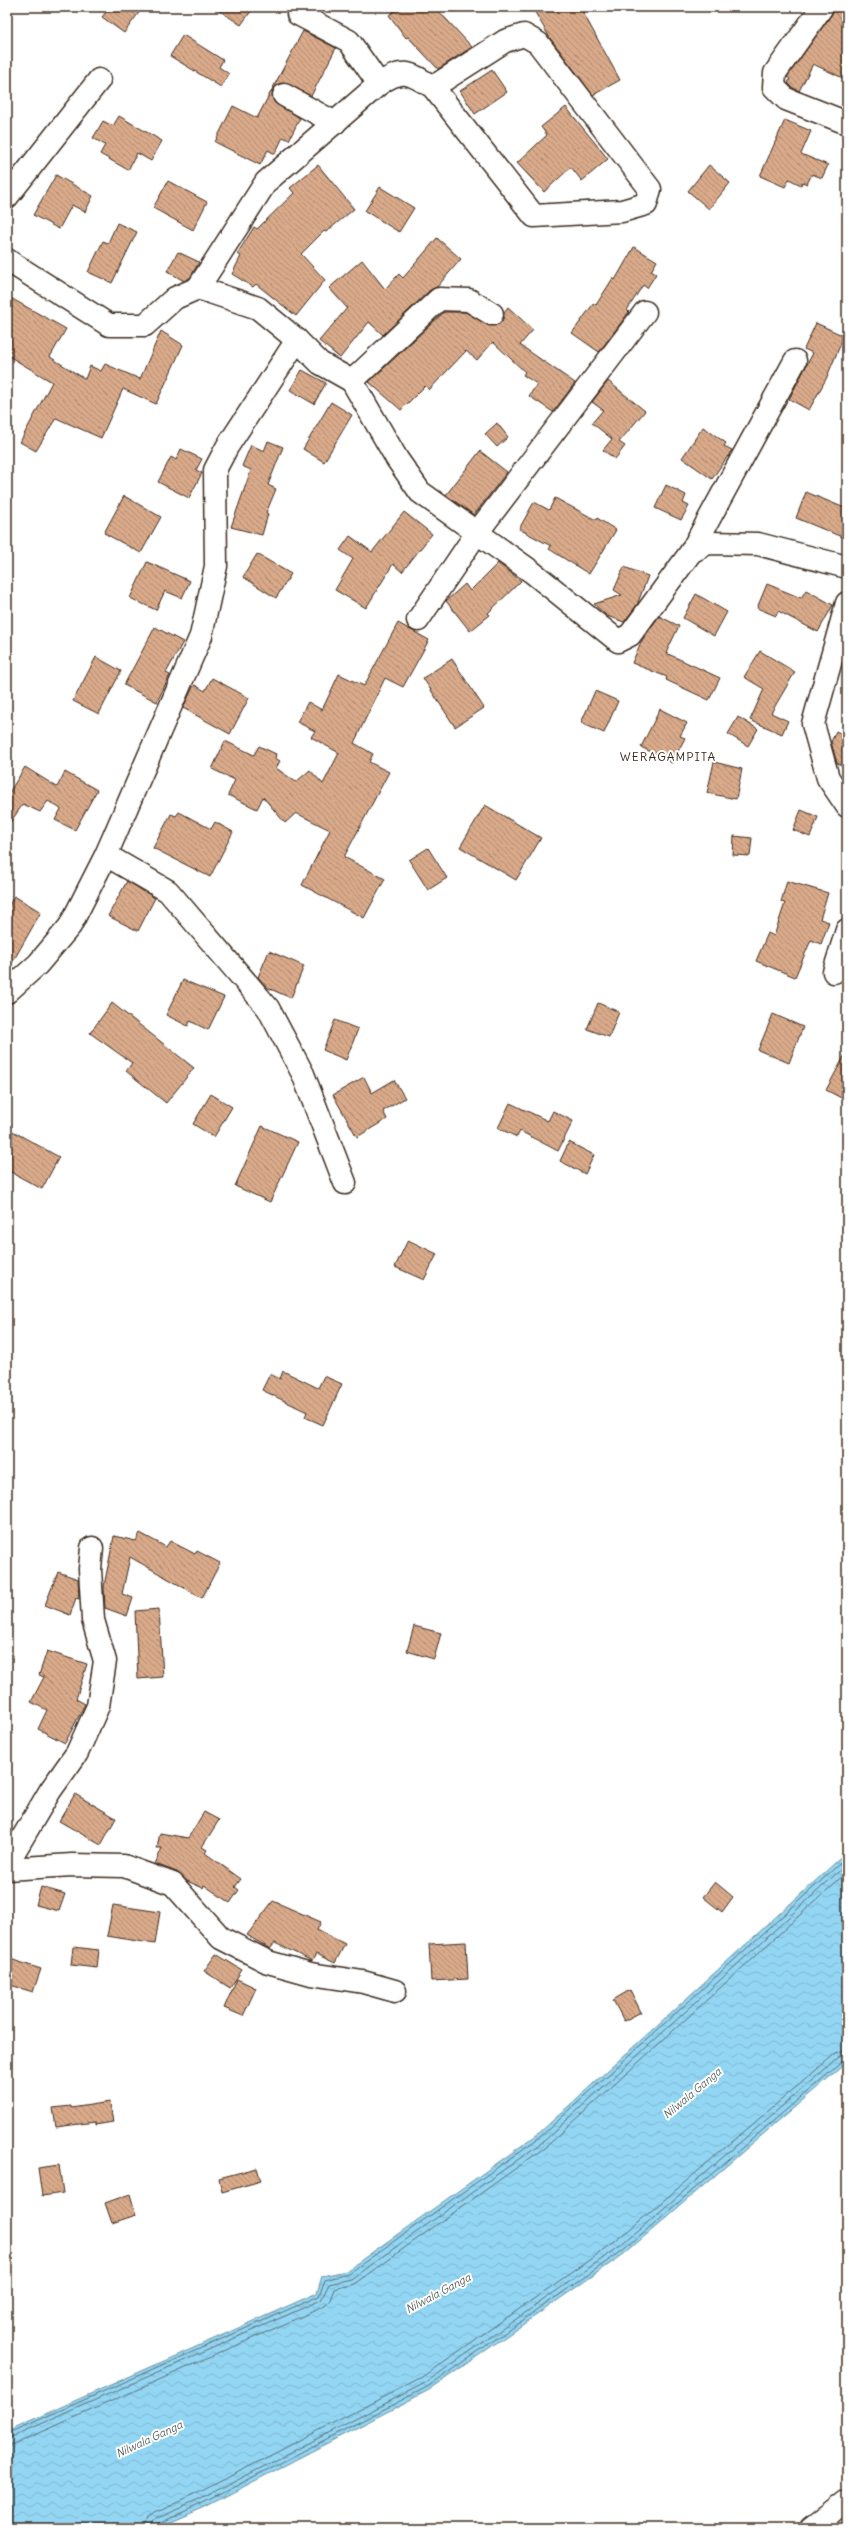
<svg xmlns="http://www.w3.org/2000/svg" width="854" height="2535" font-family="Delius,sans-serif">
<style>
.water{fill:url(#water-waves);stroke:#6f919e}
.lines{fill:none;stroke-linecap:round;stroke-linejoin:round}
.shore{stroke:#5e6f74;stroke-width:1}
.building{fill:url(#building-back-hatch);stroke:#3b2a1e}
.minor-casing{stroke:#3b2a1e;stroke-width:25}
.minor{stroke:#fff;stroke-width:22}
.labels{text-anchor:middle;stroke-width:4;stroke-linejoin:round;paint-order:stroke}
.water-label{font-size:11px;font-style:italic;fill:#555e5e;stroke:#fff}
.quarter-label{font-size:12px;letter-spacing:1px;fill:#3b2a1e;stroke:#fff}
</style>
<defs>
<pattern id="water-waves" width="16" height="10" patternUnits="userSpaceOnUse"><rect width="16" height="10" fill="#92d6f4"/><path d="M0 5q4-4 8 0t8 0" fill="none" stroke="#7fb8d1"/></pattern>
<pattern id="building-back-hatch" width="6" height="6" patternUnits="userSpaceOnUse"><rect width="6" height="6" fill="#d9aa8a"/><path d="M-1 5l2 2M0 0l6 6M5-1l2 2" fill="none" stroke="#b18b70"/></pattern>
</defs>
<rect width="100%" height="100%" fill="#fff"/>
<filter id="ink" filterUnits="userSpaceOnUse"><feTurbulence type="fractalNoise" baseFrequency=".025" numOctaves="2"/><feDisplacementMap in="SourceGraphic" scale="8" xChannelSelector="R" yChannelSelector="G"/><feConvolveMatrix kernelMatrix="1 2 1 2 8 2 1 2 1" color-interpolation-filters="sRGB"/></filter>
<g filter="url(#ink)">
<polygon class="water" points="847,1852 847,2062 624,2254 429,2390 203,2508 156,2528 7,2528 7,2431 317,2293 322,2276 346,2271 538,2134"/>
<g class="lines">
<g class="shore">
<polyline points="7,2434 319,2296 325,2280 348,2274 540,2137 847,1857"/>
<polyline points="7,2439 321,2300 329,2284 351,2279 544,2141 847,1864"/>
<polyline points="7,2445 15,2444 325,2306 330,2300 334,2289 354,2284 547,2146 847,1872"/>
<polyline points="145,2528 147,2519 154,2513 196,2494 422,2377 615,2242 836,2053 847,2049"/>
<polyline points="151,2528 153,2522 157,2518 199,2500 425,2383 619,2247 839,2057 847,2055"/>
<polyline points="156,2528 159,2523 201,2504 427,2387 622,2251 843,2061 847,2060"/>
</g>
</g>
<g class="building">
<polygon points="110,7 143,7 124,33 102,17"/>
<polygon points="214,7 254,7 241,25"/>
<polygon points="400,7 435,7 472,47 438,69 408,37 406,38 389,15"/>
<polygon points="532,7 580,7 620,80 593,95 550,38"/>
<polygon points="834,7 847,7 847,80 813,64 799,91 793,88 788,83 790,79 787,77 832,14"/>
<polygon points="303,31 336,48 311,96 284,83 278,84 273,89 274,102 300,118 289,140 283,137 275,154 268,150 260,165 215,142 233,106 257,118"/>
<polygon points="183,35 223,60 219,67 229,74 221,87 170,56"/>
<polygon points="492,70 507,92 475,114 460,91"/>
<polygon points="566,107 608,159 582,181 571,167 544,192 517,163 547,135 541,127"/>
<polygon points="119,116 162,141 151,161 137,153 128,170 100,154 105,145 93,138 103,121 113,126"/>
<polygon points="785,120 811,131 801,154 828,165 822,178 812,174 807,184 802,182 801,185 789,179 785,187 760,176"/>
<polygon points="318,165 354,209 326,232 324,231 301,254 325,280 296,316 256,284 253,287 232,274 241,256 237,254 254,227 257,229 294,193 290,188"/>
<polygon points="709,165 730,183 709,209 688,191"/>
<polygon points="56,175 93,196 85,212 72,205 59,229 33,215"/>
<polygon points="168,181 207,202 193,230 153,208"/>
<polygon points="380,187 414,208 399,232 365,211"/>
<polygon points="117,223 137,232 112,283 88,272 103,241 108,243"/>
<polygon points="437,238 461,259 437,287 430,290 383,335 369,322 340,358 319,341 347,308 329,288 362,260 385,289 399,274 403,278"/>
<polygon points="634,247 657,261 651,271 656,274 647,288 643,285 627,310 629,312 599,352 572,333 594,303 596,305 613,278 615,280"/>
<polygon points="178,252 199,262 190,278 184,281 167,271"/>
<polygon points="7,296 66,329 50,357 85,379 90,366 101,371 105,364 140,379 161,331 183,345 156,404 123,389 101,438 56,418 36,451 20,442 52,382 7,355"/>
<polygon points="508,307 533,330 520,345 575,383 553,412 529,396 537,384 523,375 525,372 493,342 477,360 466,351 429,390 425,386 401,410 369,382 444,312 465,312 492,326 502,321 504,312"/>
<polygon points="816,323 844,336 826,379 809,410 789,399 813,353 804,349"/>
<polygon points="302,370 326,383 314,404 290,390"/>
<polygon points="608,381 645,411 619,442 625,446 615,459 603,450 612,439 592,423 603,410 592,402"/>
<polygon points="331,402 352,415 324,462 303,449"/>
<polygon points="497,423 508,437 497,447 485,434"/>
<polygon points="703,427 726,443 724,446 732,450 712,479 682,458"/>
<polygon points="268,441 283,447 268,485 276,489 266,513 268,514 262,535 231,527 251,470 242,466 251,445 264,451"/>
<polygon points="181,449 202,459 196,470 202,473 189,498 158,482 171,457 176,460"/>
<polygon points="480,451 507,472 474,515 446,495"/>
<polygon points="666,485 686,495 683,503 689,506 681,520 655,508"/>
<polygon points="806,492 847,509 847,539 796,518"/>
<polygon points="124,496 161,517 141,553 104,533"/>
<polygon points="555,498 596,520 597,518 616,530 589,574 549,549 551,546 519,529 534,502 549,510"/>
<polygon points="404,512 432,534 402,572 393,564 366,608 335,590 353,559 340,550 350,536 372,552"/>
<polygon points="257,554 291,574 276,598 243,577"/>
<polygon points="147,562 190,581 182,598 165,591 156,610 130,598"/>
<polygon points="498,563 521,581 488,613 490,615 470,631 446,601 465,584 470,591"/>
<polygon points="624,567 648,576 637,605 624,622 607,616 594,604 622,595 614,590"/>
<polygon points="767,584 801,598 806,590 833,605 818,632 778,611 776,616 757,608"/>
<polygon points="696,594 727,612 714,636 683,618"/>
<polygon points="659,616 679,626 666,653 720,678 709,700 666,680 667,677 632,663 641,642"/>
<polygon points="398,623 429,640 403,687 385,678 354,743 373,754 369,762 389,772 344,857 385,879 364,918 302,885 330,830 296,813 285,823 263,797 257,809 228,795 235,780 212,769 225,741 254,755 259,746 276,754 275,758 280,761 276,768 296,782 310,770 323,784 339,753 311,737 315,731 297,722 308,702 322,710 339,674 364,686"/>
<polygon points="155,627 183,642 166,673 170,675 157,702 124,685"/>
<polygon points="760,651 795,672 771,713 788,721 782,734 750,720 764,689 744,677"/>
<polygon points="96,657 121,671 99,714 73,701"/>
<polygon points="452,659 484,708 455,727 423,678"/>
<polygon points="212,678 249,698 230,734 183,708 193,687 195,685 205,691"/>
<polygon points="595,691 618,701 604,733 581,723"/>
<polygon points="660,709 687,723 680,736 685,738 672,763 641,747"/>
<polygon points="738,717 758,729 748,746 728,734"/>
<polygon points="836,731 847,737 847,768 837,763 831,742"/>
<polygon points="714,762 742,769 736,799 707,793"/>
<polygon points="25,767 57,787 65,772 97,790 75,830 55,820 61,809 48,801 40,812 23,804 7,827 7,796"/>
<polygon points="485,805 541,838 516,880 460,847"/>
<polygon points="801,810 818,817 810,837 793,830"/>
<polygon points="179,812 211,829 215,822 233,832 210,877 153,848 171,814 176,816"/>
<polygon points="734,836 752,838 750,856 733,855"/>
<polygon points="428,848 447,878 428,890 409,860"/>
<polygon points="127,881 155,898 138,931 108,916"/>
<polygon points="787,881 828,893 820,919 829,922 821,944 811,940 795,977 756,961 768,933 774,936 785,903 781,902"/>
<polygon points="14,896 41,912 7,972 7,909"/>
<polygon points="269,951 304,966 291,998 268,988 258,977"/>
<polygon points="183,980 224,997 208,1030 190,1021 188,1026 166,1015"/>
<polygon points="112,1003 194,1068 166,1103 126,1071 132,1063 90,1033"/>
<polygon points="598,1003 619,1012 609,1037 587,1029"/>
<polygon points="773,1014 803,1027 789,1063 758,1050"/>
<polygon points="335,1020 358,1029 346,1060 323,1050"/>
<polygon points="847,1051 847,1101 826,1090"/>
<polygon points="364,1077 372,1093 394,1080 405,1098 383,1111 387,1119 357,1137 333,1095"/>
<polygon points="211,1094 232,1107 214,1137 193,1124"/>
<polygon points="510,1103 548,1121 553,1111 573,1121 558,1151 520,1131 517,1137 498,1128"/>
<polygon points="262,1126 298,1142 270,1202 235,1186"/>
<polygon points="7,1128 59,1157 42,1189 7,1170"/>
<polygon points="569,1142 594,1155 585,1174 560,1161"/>
<polygon points="408,1240 437,1254 424,1280 395,1267"/>
<polygon points="283,1371 318,1388 324,1376 342,1384 323,1425 305,1417 307,1412 262,1390 270,1374 280,1379"/>
<polygon points="140,1533 166,1547 170,1541 195,1554 197,1551 220,1563 202,1598 130,1557 122,1594 133,1598 127,1616 105,1608 104,1586 114,1536 136,1541"/>
<polygon points="58,1572 78,1579 79,1599 76,1598 70,1615 45,1605"/>
<polygon points="159,1609 163,1677 138,1679 135,1611"/>
<polygon points="414,1626 441,1633 434,1659 407,1651"/>
<polygon points="47,1651 87,1664 76,1699 85,1704 65,1743 38,1729 47,1710 31,1702 44,1677 39,1675"/>
<polygon points="75,1794 116,1818 101,1845 59,1821"/>
<polygon points="204,1812 219,1820 202,1847 207,1850 205,1853 241,1879 235,1887 239,1890 230,1903 204,1885 203,1888 187,1881 177,1872 155,1864 162,1848 157,1848 160,1833 188,1838"/>
<polygon points="715,1882 733,1897 722,1912 703,1897"/>
<polygon points="41,1887 65,1894 59,1911 36,1905"/>
<polygon points="273,1901 321,1922 317,1930 345,1944 335,1963 316,1954 312,1961 275,1943 270,1949 247,1935"/>
<polygon points="113,1905 160,1912 155,1944 107,1936"/>
<polygon points="466,1942 468,1979 431,1981 429,1944"/>
<polygon points="73,1947 99,1950 97,1968 71,1965"/>
<polygon points="216,1954 242,1970 230,1988 204,1971"/>
<polygon points="7,1958 41,1969 33,1992 7,1984"/>
<polygon points="237,1979 256,1988 243,2016 224,2008"/>
<polygon points="630,1990 641,2012 624,2021 613,2000"/>
<polygon points="110,2102 113,2122 95,2125 95,2122 56,2127 53,2108 71,2106 71,2108"/>
<polygon points="59,2165 63,2193 42,2196 38,2168"/>
<polygon points="257,2168 261,2181 222,2192 219,2178"/>
<polygon points="130,2194 136,2215 112,2223 105,2203"/>
</g>
<g class="lines">
<defs>
<g id="minor">
<polyline points="822,7 775,73 774,87 786,99 847,123"/>
<polyline points="298,14 349,41 379,84"/>
<polyline points="284,95 335,123"/>
<polyline points="7,197 99,80"/>
<polyline points="7,260 109,325 145,325 175,298 198,288 258,308 297,340 320,363 352,381 397,459 420,492 532,572 618,641 630,635 691,552 708,543 758,544 847,567"/>
<path d="M198,288l68,-106 113,-98c24,-17 31,-11 54,3l72,-46 19,-6 14,8 112,146 -4,15 -24,7 -88,5 -101,-129"/>
<polyline points="352,381 439,299 469,300 492,314"/>
<polyline points="691,552 795,361"/>
<polyline points="847,603 813,724 828,778 847,806"/>
<polyline points="418,620 476,534 645,312"/>
<polyline points="106,855 168,891 268,1008 303,1074 345,1183"/>
<polyline points="834,972 847,930"/>
<polyline points="7,992 38,964 70,926 106,855 201,636 216,566 215,470 227,447 297,340"/>
<polyline points="7,1864 50,1791 77,1753 98,1706 105,1661 93,1620 90,1569 92,1548"/>
<polyline points="7,1869 72,1865 124,1866 173,1884 221,1938 268,1962 311,1974 363,1982 395,1991"/>
<polyline points="811,2528 847,2500"/>
</g>
</defs>
<use href="#minor" class="minor-casing"/>
<use href="#minor" class="minor"/>
</g>
</g>
<g class="labels">
<g class="water-label">
<text transform="translate(692 2093) rotate(-40)" y="4">Nilwala Ganga</text>
<text transform="translate(438 2293) rotate(-28)" y="4">Nilwala Ganga</text>
<text transform="translate(149 2439) rotate(-25)" y="4">Nilwala Ganga</text>
</g>
<g class="quarter-label">
<text x="668" y="761">WERAGAMPITA</text>
</g>
</g>
<rect width="854" height="2535" fill="none" stroke="#fff" stroke-width="24"/>
<rect x="12" y="12" width="830" height="2511" fill="none" stroke="#3b2a1e" stroke-width="1.5" filter="url(#ink)"/>
</svg>
